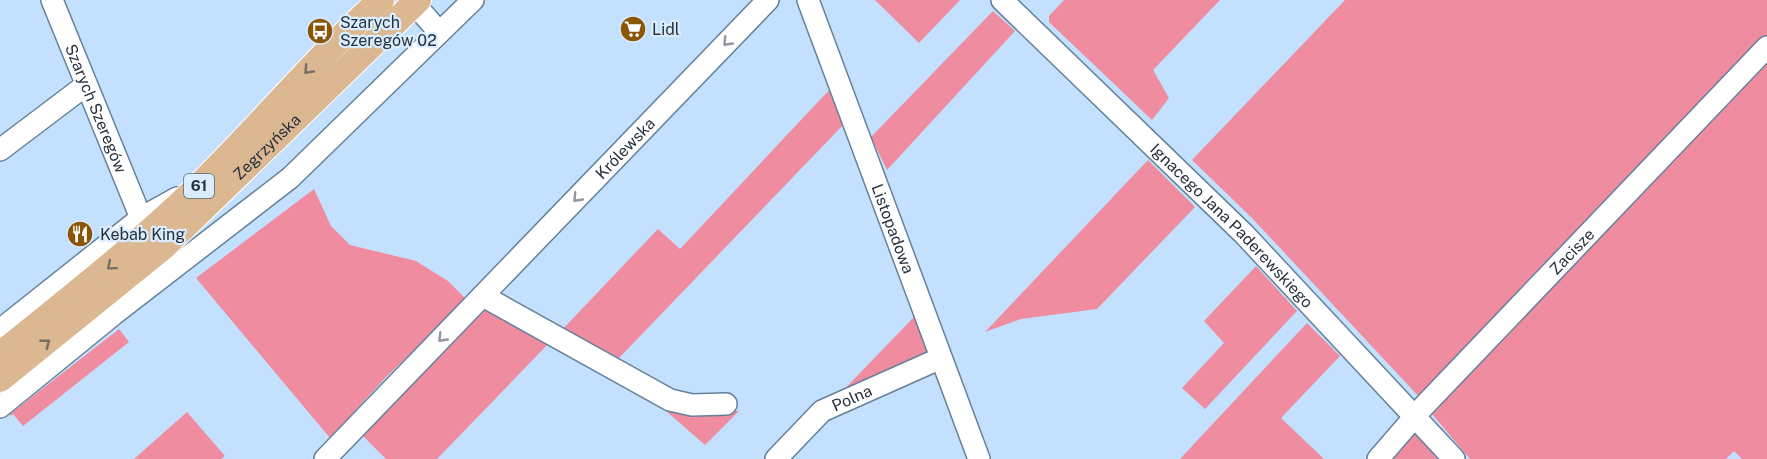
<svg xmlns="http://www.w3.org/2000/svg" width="1767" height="459" font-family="'Public Sans',sans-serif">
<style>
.green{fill:#ef8ca0}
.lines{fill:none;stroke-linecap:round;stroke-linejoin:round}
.minor-casing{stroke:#65819b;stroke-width:24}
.major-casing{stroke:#fff;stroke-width:28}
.minor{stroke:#fff;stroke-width:21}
.major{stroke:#dbb891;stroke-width:26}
.oneway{stroke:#92989e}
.oneway2{stroke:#776e63}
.labels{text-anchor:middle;stroke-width:4.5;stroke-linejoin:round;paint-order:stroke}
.shield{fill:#daedfe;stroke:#5c6977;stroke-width:1.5}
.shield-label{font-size:15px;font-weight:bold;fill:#26313d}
.poi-label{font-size:16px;fill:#26313d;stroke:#daedfe;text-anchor:start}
.street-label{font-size:16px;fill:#26313d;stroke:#daedfe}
</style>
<rect width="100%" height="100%" fill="#c3e1fe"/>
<g class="green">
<polygon points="875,0 960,0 919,43"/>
<polygon points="1064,0 1220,0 1153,70 1169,98 1152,120 1049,22 1049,16"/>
<polygon points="1345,0 1767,0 1767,38 1422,400 1252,218 1192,160"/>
<polygon points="993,11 1015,31 887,170 871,137"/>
<polygon points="1767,59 1767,459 1742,459 1734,451 1726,459 1470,459 1432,414"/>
<polygon points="831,88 845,123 619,358 559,333 658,229 680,249"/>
<polygon points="1148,160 1195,207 1097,309 1021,319 985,332"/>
<polygon points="314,189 331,226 350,245 416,261 448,281 467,300 386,377 330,438 196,278"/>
<polygon points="1256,266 1297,311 1205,409 1182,388 1224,343 1204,321"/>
<polygon points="487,305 551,341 437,459 386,459 362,435"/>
<polygon points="915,316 929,356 831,403"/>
<polygon points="1307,323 1340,356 1281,418 1324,459 1180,459"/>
<polygon points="119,329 129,342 23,426 13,414 11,416 10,414"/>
<polygon points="671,406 694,412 739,411 705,445 666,411"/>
<polygon points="187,412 225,456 221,459 134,459"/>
<polygon points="1416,431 1437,459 1390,459"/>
</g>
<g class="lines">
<defs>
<g id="minor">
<path id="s1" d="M52,0l89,218"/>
<polyline points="411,0 439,32"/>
<path id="s2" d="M808,0l171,459"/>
<path id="s3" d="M1002,0l242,234 210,225"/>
<polyline points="0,150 86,85"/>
<polyline points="483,296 670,400 692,405 726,404"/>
<polyline points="0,330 141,218 177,198"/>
<polyline points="0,407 114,314 290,178 473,0"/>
<path id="s4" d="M325,459l443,-459"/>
<path id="s5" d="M776,459l46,-48 119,-53"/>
<path id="s6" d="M1378,459l45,-52 344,-360"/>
</g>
<g id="major">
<path d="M0,355c68,-55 136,-108 199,-169 62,-61 117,-128 182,-186"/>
<path id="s7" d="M0,379l163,-132 255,-247"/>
</g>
</defs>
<use href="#minor" class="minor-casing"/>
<use href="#major" class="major-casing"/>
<use href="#minor" class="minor"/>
<use href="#major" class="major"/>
</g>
<defs><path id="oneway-chevron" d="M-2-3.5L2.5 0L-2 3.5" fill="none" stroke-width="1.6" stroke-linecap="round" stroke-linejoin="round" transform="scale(1.5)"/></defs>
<g class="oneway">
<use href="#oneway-chevron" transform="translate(727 42) rotate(134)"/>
<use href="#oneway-chevron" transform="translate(577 198) rotate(134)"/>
<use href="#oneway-chevron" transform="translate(442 338) rotate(134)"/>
</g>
<g class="oneway2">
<use href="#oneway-chevron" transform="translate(308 70) rotate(133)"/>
<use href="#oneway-chevron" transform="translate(111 266) rotate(140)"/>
<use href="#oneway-chevron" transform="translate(46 343) rotate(-38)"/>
</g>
<defs>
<symbol id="supermarket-disc" viewBox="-11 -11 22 22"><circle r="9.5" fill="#8b5506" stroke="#daedfe"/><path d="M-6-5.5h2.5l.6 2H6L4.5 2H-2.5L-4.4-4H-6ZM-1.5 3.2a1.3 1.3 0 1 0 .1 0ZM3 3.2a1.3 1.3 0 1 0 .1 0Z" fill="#fff"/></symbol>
<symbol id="bus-disc" viewBox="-11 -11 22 22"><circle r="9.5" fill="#8b5506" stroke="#daedfe"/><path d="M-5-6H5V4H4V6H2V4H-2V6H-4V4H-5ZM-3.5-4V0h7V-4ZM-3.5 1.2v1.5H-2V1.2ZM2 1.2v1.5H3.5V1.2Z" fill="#fff"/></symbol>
<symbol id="restaurant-disc" viewBox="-11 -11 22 22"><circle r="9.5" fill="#8b5506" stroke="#daedfe"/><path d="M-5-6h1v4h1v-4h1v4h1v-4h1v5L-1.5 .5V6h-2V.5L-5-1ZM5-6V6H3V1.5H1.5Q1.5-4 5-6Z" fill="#fff"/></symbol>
</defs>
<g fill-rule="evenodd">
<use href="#supermarket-disc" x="618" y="14" width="30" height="30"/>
<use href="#bus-disc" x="305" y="16" width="30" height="30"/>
<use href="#restaurant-disc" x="65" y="219" width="30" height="30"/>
</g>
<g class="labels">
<rect class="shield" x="184" y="174" width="30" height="24" rx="4.5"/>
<g class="shield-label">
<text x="199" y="191">61</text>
</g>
<g class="poi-label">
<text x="340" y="28">Szarych<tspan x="340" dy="18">Szeregów 02</tspan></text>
<text x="652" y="35">Lidl</text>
<text x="100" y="240">Kebab King</text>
</g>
<g class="street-label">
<text dy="6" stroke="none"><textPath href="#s1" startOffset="117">Szarych Szeregów</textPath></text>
<text dy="6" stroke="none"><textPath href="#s7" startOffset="354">Zegrzyńska</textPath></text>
<text dy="6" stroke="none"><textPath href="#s4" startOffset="432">Królewska</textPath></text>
<text dy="6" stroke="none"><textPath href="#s3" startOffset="322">Ignacego Jana Paderewskiego</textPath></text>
<text dy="6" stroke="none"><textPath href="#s2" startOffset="244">Listopadowa</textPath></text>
<text dy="6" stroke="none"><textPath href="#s6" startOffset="284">Zacisze</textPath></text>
<text dy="6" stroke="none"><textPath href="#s5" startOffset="99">Polna</textPath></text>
</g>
</g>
</svg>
